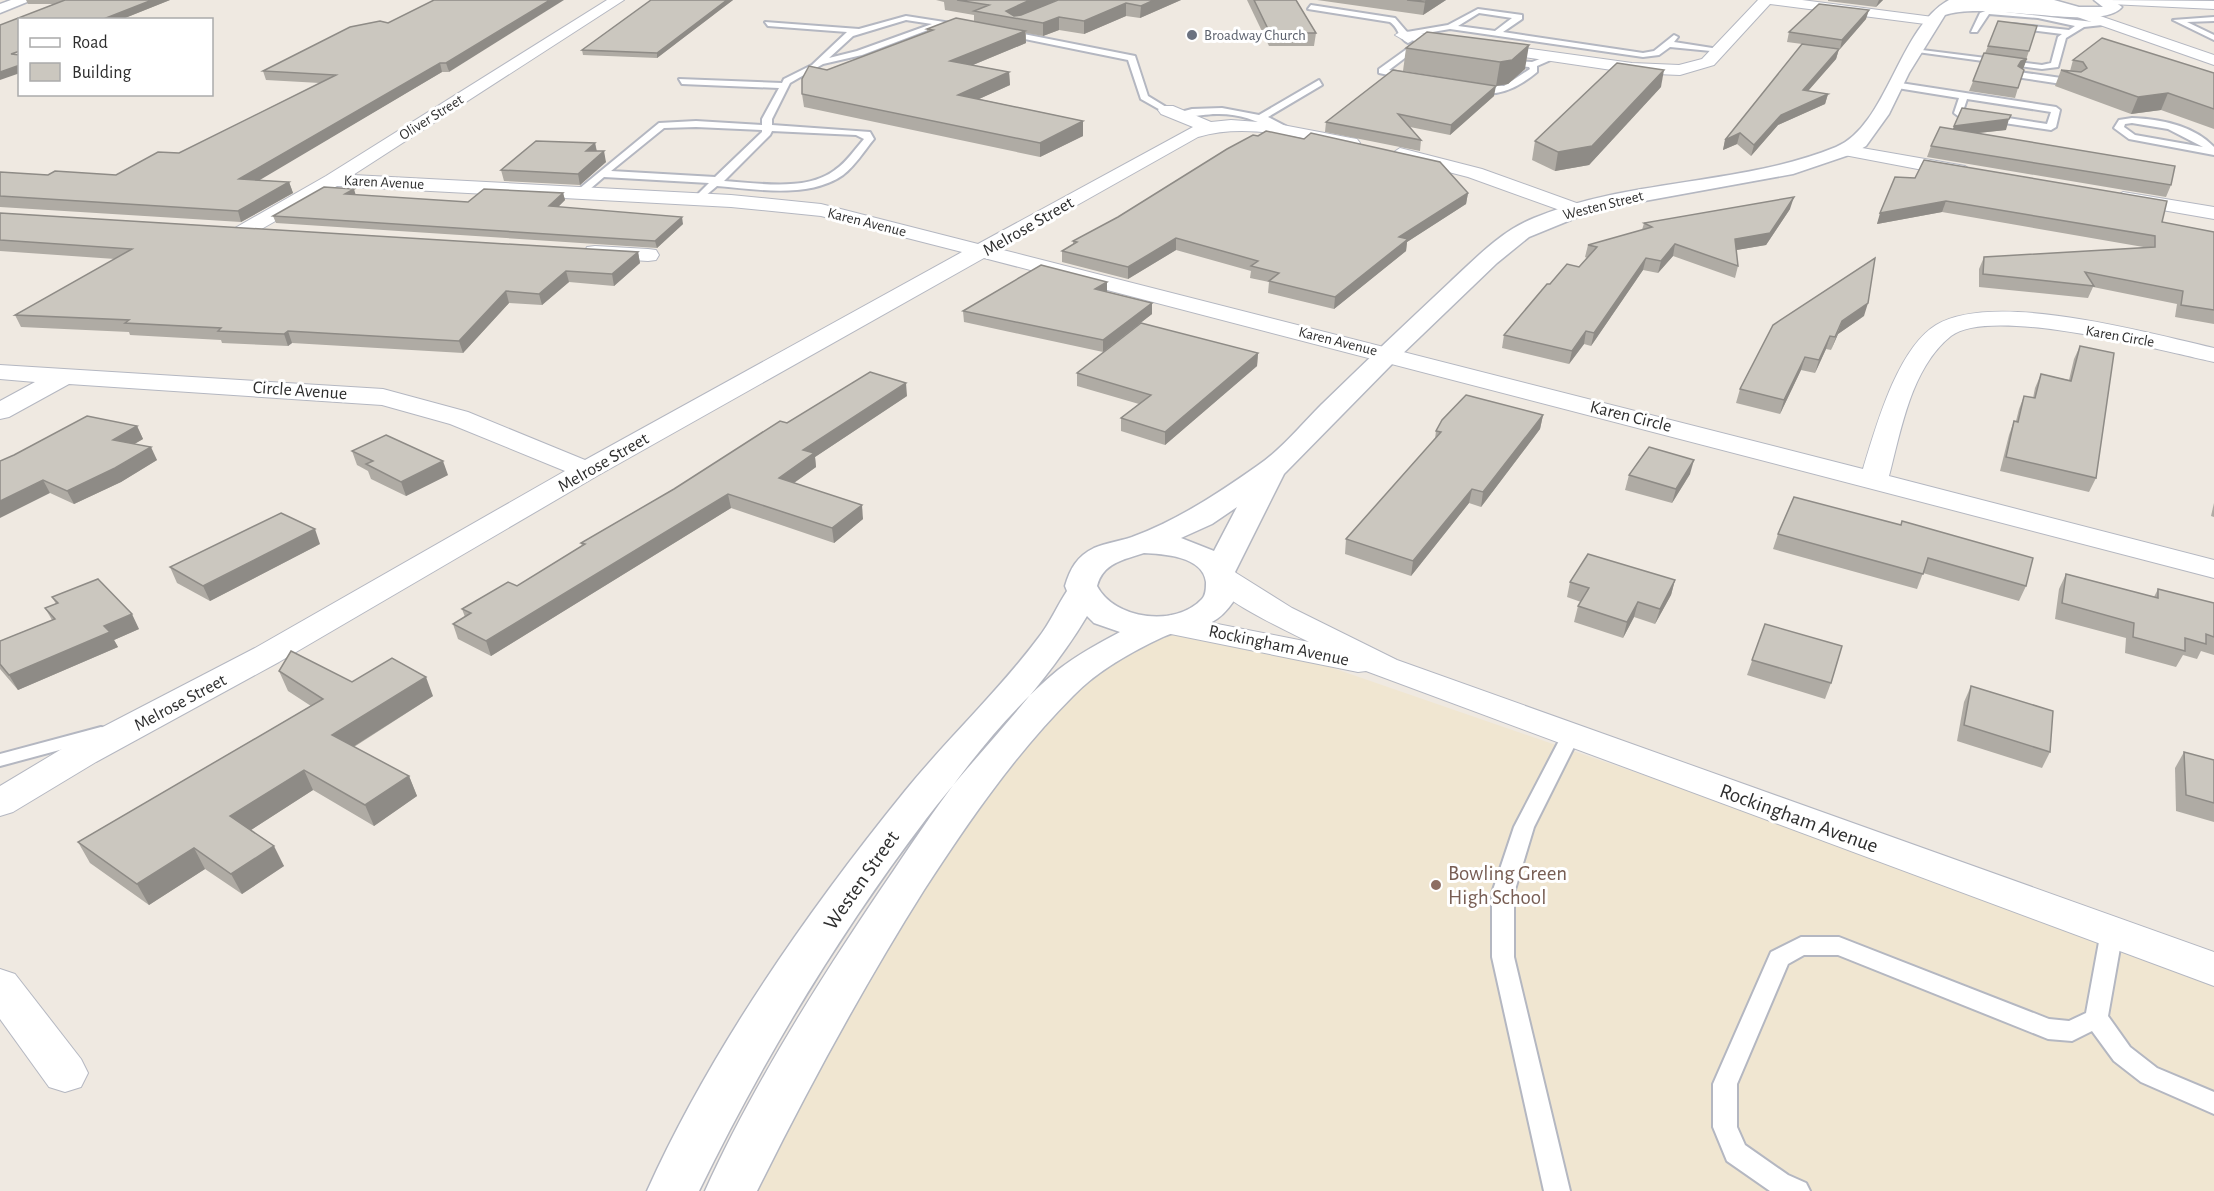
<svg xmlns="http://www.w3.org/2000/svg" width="2214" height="1191" font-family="'Alegreya Sans',sans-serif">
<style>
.education{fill:#f0e6d1}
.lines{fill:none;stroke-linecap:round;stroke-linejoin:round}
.lane-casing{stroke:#b4b7c1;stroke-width:4}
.street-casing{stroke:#b4b7c1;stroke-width:2}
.secondary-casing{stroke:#b4b7c1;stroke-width:3}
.lane{fill:#fff;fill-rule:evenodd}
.street{fill:#fff;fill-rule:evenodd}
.secondary{fill:#fff;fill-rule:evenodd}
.wall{fill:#afaba4}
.shaded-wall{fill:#8e8b86}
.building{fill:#cbc7bf;stroke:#8e8b86;stroke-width:1.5}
.worship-dot{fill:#6b7280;stroke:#fff;stroke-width:2}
.education-dot{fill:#8d6e63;stroke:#fff;stroke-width:2}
.labels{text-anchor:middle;stroke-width:6;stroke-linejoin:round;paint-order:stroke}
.far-worship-label{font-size:15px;fill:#5b616d;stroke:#fff;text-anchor:start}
.far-street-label{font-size:15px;fill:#2e2e2e;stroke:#fff}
.street-label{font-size:18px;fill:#2e2e2e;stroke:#fff}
.near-street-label{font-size:21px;fill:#2e2e2e;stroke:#fff}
.near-education-label{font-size:21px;fill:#785e54;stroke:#fff;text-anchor:start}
</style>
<rect width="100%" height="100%" fill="#efe9e1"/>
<polygon class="education" points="1186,631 1301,657 2214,972 2214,1191 750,1191 937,849 1108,657 1158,636"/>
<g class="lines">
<defs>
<g id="lane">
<path d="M1311,5l84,13 12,14 41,-7 30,-16 44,6v4l-19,13 140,21 11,-2 20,-16 4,2 -4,5 51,8 -4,2 -51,-5 -11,8 -16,2 -193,-28 -41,7 3,5 -4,2c-11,-6 -8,-14 -18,-21l-82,-13zM1479,13l33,5 -17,13 -37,-5z"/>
<polygon points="1988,10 2111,24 2084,27 2066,38 2058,67 2042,69 1910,51 1914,49 2042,65 2051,63 2058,37 2062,34 2015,28 2012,24 2069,30 2075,26 2038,18 1989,14 1977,32 1971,32 1980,13"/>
<path d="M906,16l64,10 -4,2 -25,-3 -79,30 -39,9 -33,19 -18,36v6l98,7 4,7c-10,12 -19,27 -31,36 -34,24 -88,14 -126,11l-19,16 -5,-3 16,-16 -105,-6 -21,18 -9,-2 85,-70 37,-2 66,4v-6l17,-31 -97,-4 -3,-5 103,4 2,-4 28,-14 35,-33 -79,-6 -3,-4 94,7zM906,20l26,4 -75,27 -28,7 24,-22zM696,127l66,3v2l-47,45 -104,-6 53,-43zM772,131l84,4 8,4c-9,10 -17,23 -29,31 -29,22 -77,13 -111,11l46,-46z"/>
<polygon points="2214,17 2214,21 2187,22 2214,35 2214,40 2173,20"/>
<polygon points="1003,30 1135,56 1148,96 1171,110 1164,112 1141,99 1128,60 1000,34"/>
<polygon points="1411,46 1418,48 1389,70 1412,76 1412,80 1379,73 1379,69"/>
<path d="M1550,55l3,4 -16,7v6c-18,15 -45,30 -68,16l4,-3 31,1 26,-17 -1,-2 -27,-3v-4l30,2z"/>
<polygon points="2019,72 2075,80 2079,83 2075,86 2016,77"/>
<path d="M1319,80l3,5 -54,32 27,14 2,2 -5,3c-26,-9 -43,-22 -73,-22 -12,-1 -37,6 -46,0l19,-5 30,-1 37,7z"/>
<path d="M1894,82l162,25 4,3 -4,17 -5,3 -93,-14 -4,-3 5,-15 -68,-11zM1967,99l84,13 -4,12 -84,-13z"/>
<path d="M2132,118c29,1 62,8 82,29v8l-85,-16 -15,-11 5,-8zM2132,123l36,6 35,18 -68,-12 -11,-8 1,-3z"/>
<polygon points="101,727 108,729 110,733 108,737 0,766 0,754"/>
<polygon points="1571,729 1578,731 1580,735 1534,827 1514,893 1514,957 1570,1191 1544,1191 1492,957 1492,893 1514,827 1562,735 1564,731"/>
<polygon points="2112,923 2120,925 2123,931 2108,1016 2130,1047 2157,1068 2214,1092 2214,1114 2141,1082 2114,1061 2092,1031 2072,1041 2048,1039 1838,955 1804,955 1788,964 1737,1084 1737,1127 1745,1145 1788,1175 1806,1183 1810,1191 1770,1191 1727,1161 1713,1127 1713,1084 1771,952 1801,937 1839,937 2049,1019 2069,1021 2086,1013 2101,931 2104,925"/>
</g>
<g id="street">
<path d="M607,0h17l-271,175 378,20 90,9 157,40 215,-117 -32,-13 -3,-4 3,-4h12l38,16 20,-2 41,3 79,15 6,1 3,4 -3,4 -6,1c-50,-9 -102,-26 -153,-11l-199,112 864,220c13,-42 34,-120 73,-144 58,-35 213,8 278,23v14c-51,-11 -223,-57 -263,-26 -40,32 -50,94 -62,140l325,84v18l-1230,-320 -387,218 -318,186 -183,100 -83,50 -13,4v-30l70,-42 185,-96 310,-177 -115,-47 -68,-19 -313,-21 -60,33 -9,2v-18l35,-19 -35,-3v-14l383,24 85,23 117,48 377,-208 -141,-36 -90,-9 -394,-21 -88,50h-14l-3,-4 3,-4 91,-52z"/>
<polygon points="1758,0 1802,0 1933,17 1940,21 1933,25 1770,4 1714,65 1680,75 1632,73 1402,39 1395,35 1402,31 1632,63 1679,65 1702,59"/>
<polygon points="2103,0 2214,1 2214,9 2110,4"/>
<polygon points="2068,5 2214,55 2214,65 2063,12 2063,6"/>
<polygon points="1845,145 1965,166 1974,172 1965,178 1839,154 1836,150"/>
<polygon points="1400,148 1482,169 1582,205 1585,209 1582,213 1568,213 1468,177 1394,158 1391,154"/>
<polygon points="2123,192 2214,207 2214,219 2116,202 2113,198"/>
<polygon points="595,246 648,249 656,250 659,255 656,260 648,261 587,257 584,252 587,247"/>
<path d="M1222,569l11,2 59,37 105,52 817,292v34l-848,-315 -8,1 -197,-40 -5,-7 5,-7 11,-3 137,27c-27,-14 -86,-40 -102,-64l4,-7z"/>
<polygon points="0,969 15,974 81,1059 88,1073 81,1087 65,1092 49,1087 0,1019"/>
</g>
<g id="secondary">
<polygon points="11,0 32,0 0,13 0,4"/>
<path d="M1949,0h105l25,7h24l-9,-7h18l10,7c-21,26 -136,-7 -177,8l-36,58 -20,41 -23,32 -14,8 -59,20 -198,36 -66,27 -32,26 -100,96 -113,115 -49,98c5,10 5,21 -2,30 -21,31 -41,22 -70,35 -32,15 -66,34 -90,59 -58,58 -105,126 -149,194 -61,97 -116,198 -167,301h-52c49,-109 122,-223 189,-321 47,-70 99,-146 164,-200 19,-15 41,-27 62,-38l-26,-9 -7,-7c-44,74 -109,135 -161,203 -88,116 -163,241 -227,372h-52c64,-142 160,-279 258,-400 43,-53 93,-99 134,-154 11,-14 18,-31 28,-46l-2,-5c5,-17 12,-30 29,-38 12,-5 26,-7 38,-11 46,-17 85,-43 125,-71 24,-16 44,-41 64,-61 43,-42 86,-83 129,-123 26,-24 51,-51 84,-64 96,-40 206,-32 302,-71 51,-21 63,-120 113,-147zM1237,507l-23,44 -33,-13 31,-14zM1144,553c19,1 59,3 62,29 0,6 0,13 -4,17 -27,29 -88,20 -105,-13 6,-23 26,-26 47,-33z"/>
</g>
</defs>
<use href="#lane" class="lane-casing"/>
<use href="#street" class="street-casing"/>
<use href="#secondary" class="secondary-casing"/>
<use href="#lane" class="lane"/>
<use href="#street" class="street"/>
<use href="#secondary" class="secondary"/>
</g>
<g class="wall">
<polygon points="26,0 170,0 120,20 20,20 53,4 28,4"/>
<polygon points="434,0 449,72 442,72 258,180 289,182 293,193 241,222 0,207 0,172 48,175 116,175 179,153 320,83 266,80 263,71 388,23"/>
<polygon points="651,0 733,0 657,58 583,55 582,50"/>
<polygon points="936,0 1057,0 1048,4 1181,0 1140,18 1126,16 1084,34 1059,30 1043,36 1026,33 1026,43 973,65 1009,72 1010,85 979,99 1083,121 1083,136 1040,157 804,107 802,94 827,70 927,32 927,29 974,21 974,15 945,10 944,2"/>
<polygon points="1247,0 1296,0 1316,33 1314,46 1269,46"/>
<polygon points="1317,0 1446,0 1423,15"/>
<polygon points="1828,0 1883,0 1876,7 1828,1"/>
<polygon points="1866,19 1840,49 1787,42 1789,32"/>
<polygon points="1427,32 1525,69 1508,84 1496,86 1403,71 1406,48"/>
<polygon points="1988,46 2029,51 2023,69 2022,69 2018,88 2015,98 1969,91"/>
<polygon points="1839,49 1836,59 1808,91 1828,94 1825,104 1778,125 1751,156 1737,144 1723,150 1725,140"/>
<polygon points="2073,60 2214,73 2214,129 2161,110 2131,114 2055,86 2061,70 2070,71"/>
<polygon points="1661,87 1589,165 1555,171 1532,160 1535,141"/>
<polygon points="1494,96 1450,135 1410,127 1421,140 1420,151 1325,132 1326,122"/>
<polygon points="1953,129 2006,130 1978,133 2171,185 2166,197 1927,157 1931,146"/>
<polygon points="595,143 597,151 606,162 580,185 504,181 501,170"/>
<polygon points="1895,177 2162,222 2214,232 2214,324 2175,317 2177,304 2093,287 2088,298 1979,287 1979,269 1984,257 2149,248 1942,212 1877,224"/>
<polygon points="563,193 565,200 558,207 683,224 657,248 276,223 273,216 356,195 468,202"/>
<polygon points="1468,193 1466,204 1407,242 1406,251 1334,309 1268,293 1269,282 1250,278 1251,271 1176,250 1128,279 1062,262 1062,251 1073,244 1073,241 1118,217"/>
<polygon points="1790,209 1766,245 1736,250 1738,266 1735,278 1673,256 1658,273 1643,270 1591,346 1584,344 1569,364 1502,348 1504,335 1550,284 1579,267 1587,258 1585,257 1588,245 1642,230 1644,223"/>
<polygon points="0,213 638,252 640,263 614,286 569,282 542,305 509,303 463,353 292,343 288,346 222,343 221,340 130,335 129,332 21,327 15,315 115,259 0,251"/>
<polygon points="1107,292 1152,303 1152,314 1103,352 964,322 963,311"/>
<polygon points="1864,316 1838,334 1831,350 1826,349 1815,373 1801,370 1780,414 1736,403 1740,389"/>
<polygon points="2080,346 2096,478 2089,492 2000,471 2009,435 2014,421 2016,421 2019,409 2024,396 2033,398 2035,388 2041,374 2069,380 2074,359"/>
<polygon points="1258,353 1257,366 1165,445 1121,431 1121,418 1139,404 1077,386 1077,373"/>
<polygon points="907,396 815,457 816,467 794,483 863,519 834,543 731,508 491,656 458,639 453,624 465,617 462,609 517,586 582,546 581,543 787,423"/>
<polygon points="1543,415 1540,429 1481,507 1469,503 1411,576 1345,554 1346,539 1435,439 1436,431"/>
<polygon points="137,426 143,439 134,444 157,460 121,482 74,504 50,493 0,461"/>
<polygon points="352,451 448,475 406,496 371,479 368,471 357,465"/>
<polygon points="1690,474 1672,503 1625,490 1629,475"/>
<polygon points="1794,497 2026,586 2019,601 1923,573 1917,589 1773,549 1778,534"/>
<polygon points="2214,503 2214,517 2211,516"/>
<polygon points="320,544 210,601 177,583 170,567"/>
<polygon points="2066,574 2154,597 2158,589 2214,603 2214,655 2201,651 2197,659 2183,655 2176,667 2125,653 2126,638 2055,619 2059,589"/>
<polygon points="1675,580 1671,595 1655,624 1634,617 1623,638 1574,622 1578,606 1581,602 1567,597 1570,582"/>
<polygon points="52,597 139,629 114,640 118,647 18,690 0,669 0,641 52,620 45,608 56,604"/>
<polygon points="1765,624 1831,683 1825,699 1747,675"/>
<polygon points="279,671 352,682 433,696 354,747 409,776 417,796 374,826 313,790 251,830 284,866 242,894 205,869 149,905 90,863 78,842 311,706 288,691"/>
<polygon points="1971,686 2050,752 2042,768 1957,741 1964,702"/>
<polygon points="2184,752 2214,760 2214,822 2176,811 2175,768"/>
</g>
<g class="shaded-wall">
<polygon points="152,0 170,0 120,20 101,20"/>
<polygon points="550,0 564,0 449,72 446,63"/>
<polygon points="727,0 733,0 657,58 657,53"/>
<polygon points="1030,0 1057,0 1017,19 1006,11"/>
<polygon points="1154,0 1181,0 1140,18 1141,6"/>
<polygon points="1428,0 1446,0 1423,15 1425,2"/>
<polygon points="1879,0 1883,0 1876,7"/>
<polygon points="1126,3 1126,16 1084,34 1084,21"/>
<polygon points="1869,10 1866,19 1840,49 1842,40"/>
<polygon points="1059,17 1059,30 1043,36 1043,23"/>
<polygon points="1025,31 1026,43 951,74 950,61"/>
<polygon points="1529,45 1525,69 1508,84 1496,86 1500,62"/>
<polygon points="1839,49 1836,59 1800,100 1803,90"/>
<polygon points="2027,59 2023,69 2017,71 2018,66 2021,61"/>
<polygon points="440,63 442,72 243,190 239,179"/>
<polygon points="20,65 20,73 0,80 0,72"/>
<polygon points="1664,70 1661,87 1589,165 1555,171 1558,152"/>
<polygon points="1009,72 1010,85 959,108 958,95"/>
<polygon points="1496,86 1494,96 1450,135 1451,125"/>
<polygon points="2168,93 2161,110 2131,114 2138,97"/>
<polygon points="1828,94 1825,104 1778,125 1751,156 1754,145 1781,115"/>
<polygon points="2009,119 2006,130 1950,136 1954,126"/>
<polygon points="1083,121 1083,136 1040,157 1040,143"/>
<polygon points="1740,133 1737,144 1723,150 1725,140"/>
<polygon points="595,143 597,154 586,151"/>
<polygon points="604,151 606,162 580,185 578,174"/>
<polygon points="289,182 293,193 241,222 238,211"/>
<polygon points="354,189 356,196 345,194"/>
<polygon points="563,193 565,200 551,214 549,206"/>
<polygon points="1468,193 1466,204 1407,242 1406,251 1334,309 1335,297 1399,237"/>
<polygon points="1794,197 1790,209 1766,245 1731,251 1735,239"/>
<polygon points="1946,201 1942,212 1877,224 1880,213"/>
<polygon points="682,217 683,224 657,248 655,241"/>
<polygon points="1176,238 1176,250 1128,279 1128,267"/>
<polygon points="1675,244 1673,256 1658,273 1661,261"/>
<polygon points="638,252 640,263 614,286 612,274"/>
<polygon points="1646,258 1643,270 1591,346 1594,333"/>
<polygon points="566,271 569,282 542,305 539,294"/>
<polygon points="1107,282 1107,292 1095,289"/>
<polygon points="506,291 509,303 463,353 459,341"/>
<polygon points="1152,303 1152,314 1103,352 1103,340"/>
<polygon points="1868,303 1864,316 1838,334 1831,350 1842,321"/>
<polygon points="288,331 292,343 288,346 284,334"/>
<polygon points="1586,331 1584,344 1569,364 1572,351"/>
<polygon points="1830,336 1826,349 1815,373 1819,360"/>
<polygon points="1258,353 1257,366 1165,445 1165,432"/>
<polygon points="1805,357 1801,370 1780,414 1784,400"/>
<polygon points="906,383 907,396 815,457 816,467 781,492 779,478 803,450"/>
<polygon points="1543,415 1540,429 1481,507 1483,492"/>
<polygon points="137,426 143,439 119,453 113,440"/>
<polygon points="151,447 157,460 121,482 74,504 67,491"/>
<polygon points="1694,460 1690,474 1672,503 1676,489"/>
<polygon points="443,461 448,475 406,496 401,482"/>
<polygon points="43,480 50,493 0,518 0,501"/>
<polygon points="1472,489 1469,503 1411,576 1413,561"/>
<polygon points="728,494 731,508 491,656 486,641"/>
<polygon points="862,505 863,519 834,543 832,528"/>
<polygon points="315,529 320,544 210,601 203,586"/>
<polygon points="1675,580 1671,595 1655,624 1660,609"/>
<polygon points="1638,602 1634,617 1623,638 1627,622"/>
<polygon points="132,614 139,629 114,640 118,647 18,690 9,675 104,626"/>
<polygon points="426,677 433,696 340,755 332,735"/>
<polygon points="304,770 313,790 240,837 230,816"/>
<polygon points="409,776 417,796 374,826 365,805"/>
<polygon points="274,846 284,866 242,894 231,874"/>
<polygon points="194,848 205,869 149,905 137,884"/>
</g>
<g class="building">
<polygon points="65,0 152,0 101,20 20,20 20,51 11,54 20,55 20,65 0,72 0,25"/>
<polygon points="434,0 550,0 446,63 440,63 239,179 289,182 238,211 0,196 0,172 48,175 55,171 116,175 158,152 179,153 336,75 263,71 350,27 380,21 388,23"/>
<polygon points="651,0 727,0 657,53 582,50"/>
<polygon points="957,0 1030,0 1006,11 1014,16 1021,15 1058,0 1154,0 1141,6 1126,3 1084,21 1059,17 1043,23 974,11 989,5"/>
<polygon points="1254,0 1296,0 1316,33 1270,33"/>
<polygon points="1407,0 1428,0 1425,2"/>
<polygon points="1819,4 1869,10 1842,40 1789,32"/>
<polygon points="956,18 1025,31 950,61 1009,72 958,95 1083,121 1040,143 802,94 802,79 809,66 827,70 933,30 927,29"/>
<polygon points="1998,21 2037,26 2029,51 1988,46"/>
<polygon points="1427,32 1529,45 1512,60 1500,62 1406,48"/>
<polygon points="2102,38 2214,73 2214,109 2168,93 2138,97 2061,70 2081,72 2087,68 2083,62 2073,60"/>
<polygon points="1802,44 1839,49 1803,90 1828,94 1781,115 1754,145 1740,133 1725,140"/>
<polygon points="1984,53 2027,59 2021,61 2018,66 2024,70 2018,88 1973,81"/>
<polygon points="1617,63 1664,70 1592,146 1558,152 1535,141"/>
<polygon points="1393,70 1496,86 1451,125 1398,114 1421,140 1326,122"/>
<polygon points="1962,108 2011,115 2009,119 1954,126"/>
<polygon points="1940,127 2175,166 2171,185 1931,146"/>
<polygon points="1266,131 1304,139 1311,133 1440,162 1468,193 1399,237 1408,239 1335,297 1269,281 1279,273 1251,266 1258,261 1176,238 1128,267 1062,251 1077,242 1073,241 1118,217 1227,149 1253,135 1258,136"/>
<polygon points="536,141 595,143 586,151 604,151 578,174 501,170"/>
<polygon points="1924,160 2167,201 2162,222 2214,232 2214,310 2181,305 2183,291 2085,272 2094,286 1983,274 1984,257 2155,247 2155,236 1946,201 1880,213 1895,177 1915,178"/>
<polygon points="324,187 354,189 345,194 468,202 484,189 563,193 549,206 682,217 655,241 273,216"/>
<polygon points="1794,197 1770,233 1735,239 1738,266 1675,244 1661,261 1646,258 1594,333 1586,331 1572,351 1504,335 1547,284 1550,284 1567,264 1579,267 1597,247 1588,245 1652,227 1644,223"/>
<polygon points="0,213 638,252 612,274 566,271 539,294 506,291 459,341 288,331 284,334 218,331 221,328 125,323 129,320 15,315 132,249 0,240"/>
<polygon points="1875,258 1868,303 1842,321 1835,337 1830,336 1819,360 1805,357 1784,400 1740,389 1773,325"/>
<polygon points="1041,265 1107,282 1095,289 1152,303 1103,340 963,311"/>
<polygon points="1141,323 1258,353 1165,432 1121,418 1151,395 1077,373"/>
<polygon points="2080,346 2114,353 2096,478 2006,457 2014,421 2018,422 2024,396 2035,398 2041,374 2071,381"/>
<polygon points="870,372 906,383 803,450 814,453 779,478 862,505 832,528 728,494 486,641 453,624 471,613 462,609 508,582 517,586 585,544 581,543 674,489 780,421 787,423"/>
<polygon points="1466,395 1543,415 1483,492 1472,489 1413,561 1346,539 1441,432 1436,431 1442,420"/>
<polygon points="87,416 137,426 113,440 151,447 115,468 67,491 43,480 0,501 0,461 14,455"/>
<polygon points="386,435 443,461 401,482 366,464 373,461 352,451"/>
<polygon points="1649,447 1694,460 1676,489 1629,475"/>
<polygon points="1794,497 1901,525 1902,521 2033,558 2026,586 1928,558 1923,574 1778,534"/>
<polygon points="281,513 315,529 203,586 170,567"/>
<polygon points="1588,554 1675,580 1660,609 1638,602 1627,622 1578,606 1589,588 1570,582"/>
<polygon points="2066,574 2158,598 2158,589 2214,603 2214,637 2206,634 2206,644 2185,638 2185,651 2133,637 2134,623 2062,603"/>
<polygon points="98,579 132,614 104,626 110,632 9,675 0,664 0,641 55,619 45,608 58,603 52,597"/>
<polygon points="1765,624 1842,646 1831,683 1752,660"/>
<polygon points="291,651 352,682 392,658 426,677 332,735 409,776 365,805 304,770 230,816 274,846 231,874 194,848 137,884 78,842 323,699 279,671"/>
<polygon points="1971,686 2053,711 2050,752 1964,725"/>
<polygon points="2184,752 2214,760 2214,803 2186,795"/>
</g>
<circle class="worship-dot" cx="1192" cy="35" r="6"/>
<circle class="education-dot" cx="1436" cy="885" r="6"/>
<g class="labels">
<g class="far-worship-label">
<text x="1204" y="40">Broadway Church</text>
</g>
<g class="far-street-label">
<text transform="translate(431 117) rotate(-32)" y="5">Oliver Street</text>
<text transform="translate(384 182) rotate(3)" y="5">Karen Avenue</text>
<text transform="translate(1603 205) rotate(-14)" y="5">Westen Street</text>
<text transform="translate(867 222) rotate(14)" y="5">Karen Avenue</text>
<text transform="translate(2120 336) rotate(10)" y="5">Karen Circle</text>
<text transform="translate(1338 341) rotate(14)" y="5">Karen Avenue</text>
</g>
<g class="street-label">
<text transform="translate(1028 226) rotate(-30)" y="6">Melrose Street</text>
<text transform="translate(300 390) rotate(4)" y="6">Circle Avenue</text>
<text transform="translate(1631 416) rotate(14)" y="6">Karen Circle</text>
<text transform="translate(603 462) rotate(-30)" y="6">Melrose Street</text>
<text transform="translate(1279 645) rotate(12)" y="6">Rockingham Avenue</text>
<text transform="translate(180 702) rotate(-28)" y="6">Melrose Street</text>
</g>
<g class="near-street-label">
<text transform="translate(1799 818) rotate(20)" y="7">Rockingham Avenue</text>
<text transform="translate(861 880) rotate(-55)" y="7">Westen Street</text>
</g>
<g class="near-education-label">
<text x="1448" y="880">Bowling Green<tspan x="1448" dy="24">High School</tspan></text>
</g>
</g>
<rect x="18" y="18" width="195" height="78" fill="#ffffff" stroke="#ababab" stroke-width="1.5"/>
<rect x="30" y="38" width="30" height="9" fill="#ffffff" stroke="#ababab" stroke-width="1.5"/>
<text x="72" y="48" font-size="18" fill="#2e2e2e">Road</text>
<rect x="30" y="63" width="30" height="18" fill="#cbc7bf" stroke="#ababab" stroke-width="1.5"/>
<text x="72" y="78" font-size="18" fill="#2e2e2e">Building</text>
</svg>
